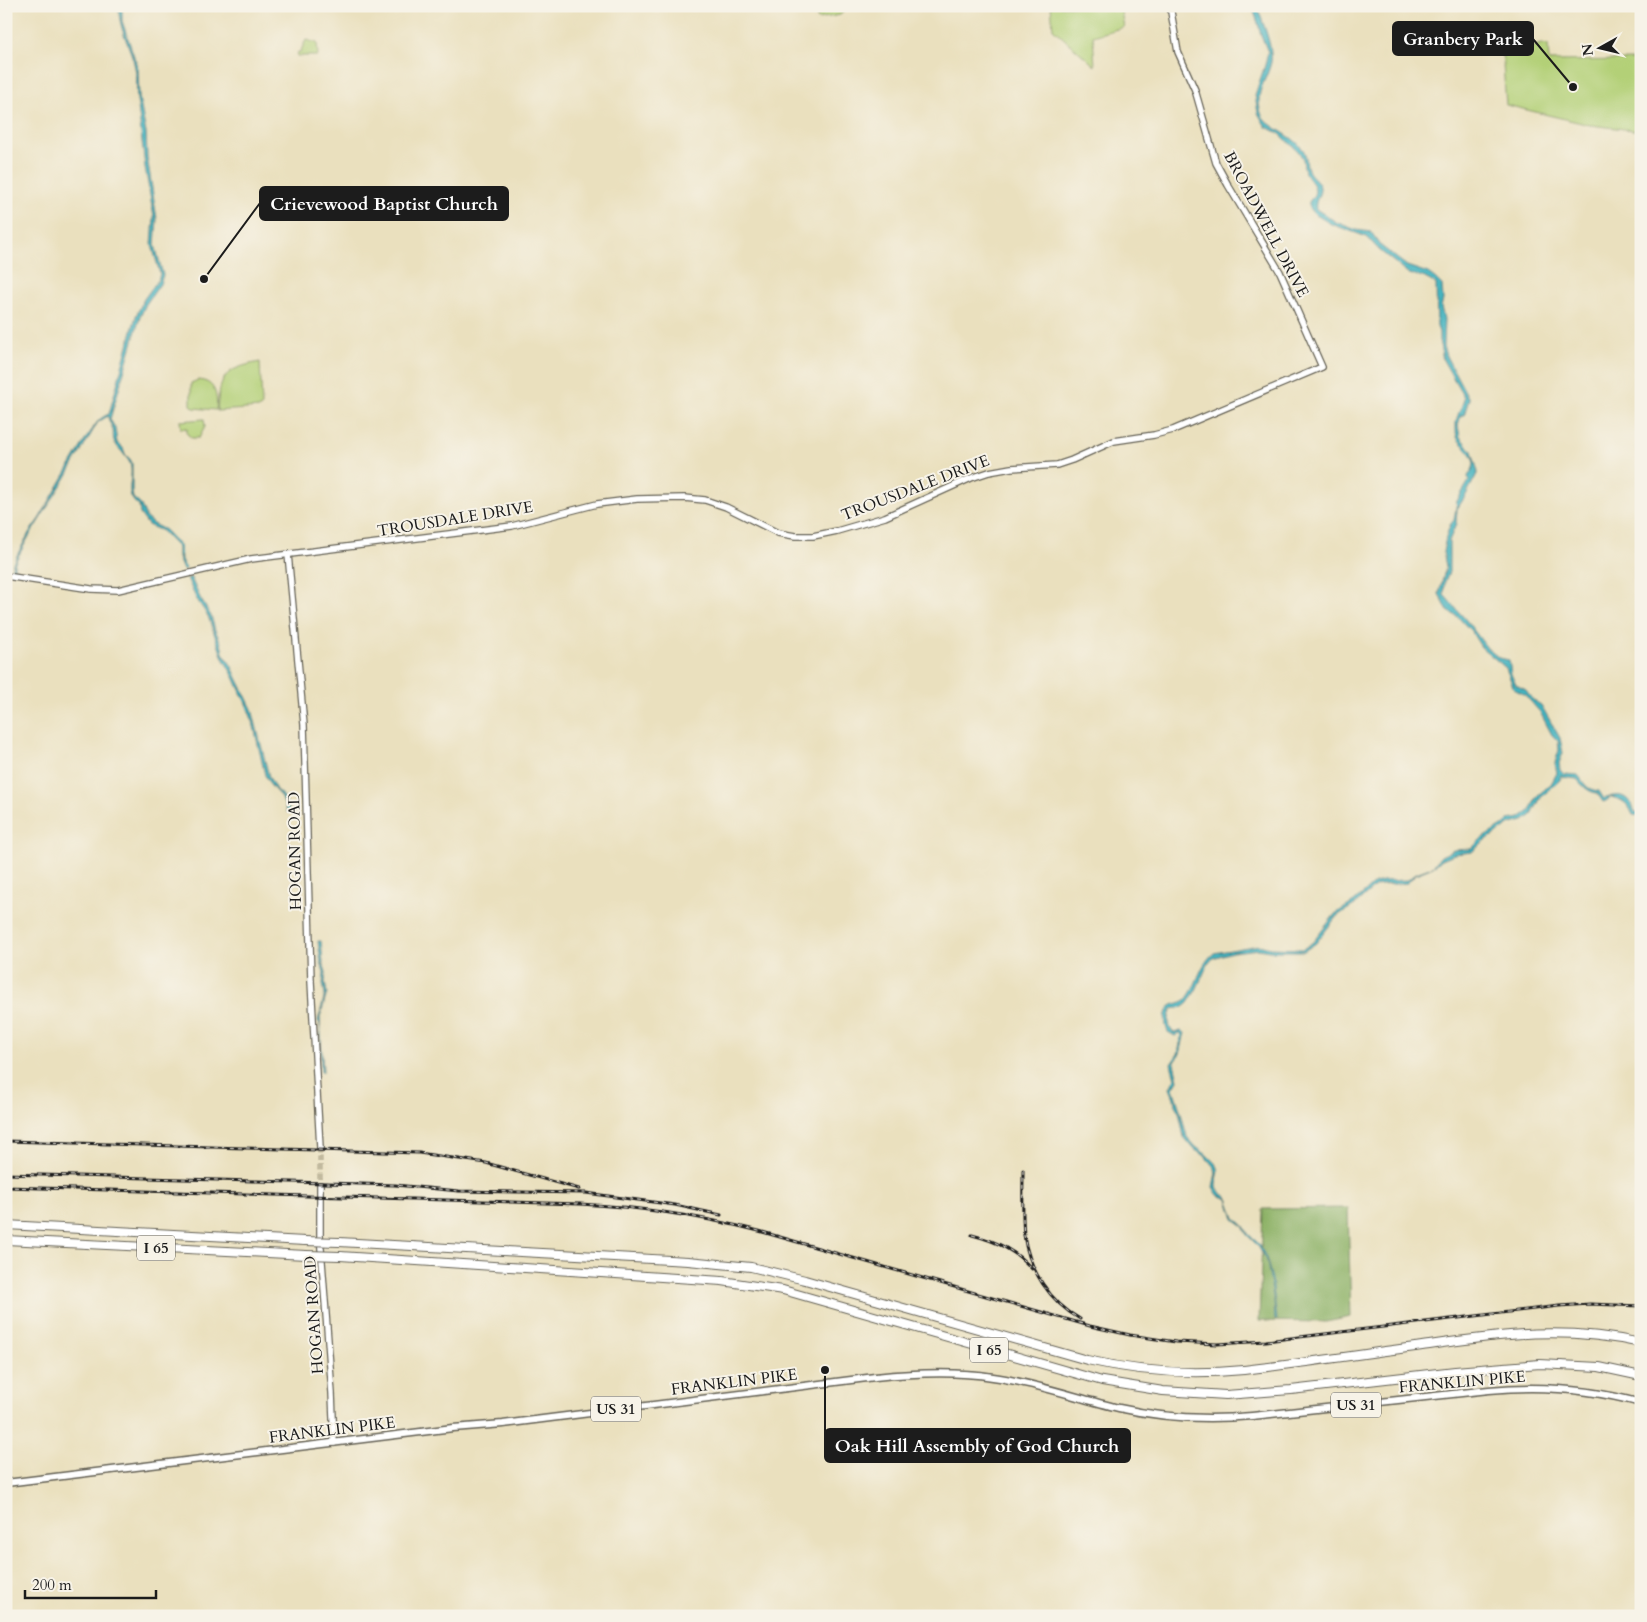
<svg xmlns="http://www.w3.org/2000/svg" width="1647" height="1622" font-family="Cardo,serif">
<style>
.green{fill:#b3d077;stroke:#68764a}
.forest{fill:#8eb268;stroke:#556742}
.water{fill:#45b3bf;stroke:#30686e}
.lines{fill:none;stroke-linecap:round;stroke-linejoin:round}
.secondary-tunnel{stroke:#c1b99e;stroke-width:5.5;stroke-dasharray:5.5 3;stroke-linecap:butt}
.secondary-casing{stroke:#646155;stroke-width:8}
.primary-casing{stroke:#646155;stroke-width:9}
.highway-casing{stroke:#646155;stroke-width:10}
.secondary{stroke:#fff;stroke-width:5.5}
.primary{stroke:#fff;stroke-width:6}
.highway{stroke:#fff;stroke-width:8}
.rail-casing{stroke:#1c1c1c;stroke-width:3}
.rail{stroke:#f7f3e8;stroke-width:1;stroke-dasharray:4;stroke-linecap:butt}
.highway-bridge-casing{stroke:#646155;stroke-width:10;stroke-linecap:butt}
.highway-bridge{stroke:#fff;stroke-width:8}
.labels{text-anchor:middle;stroke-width:4;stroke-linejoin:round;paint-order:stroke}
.shield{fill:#f7f3e8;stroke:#5e5c59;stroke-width:1}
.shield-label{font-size:15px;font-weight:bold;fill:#1c1c1c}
.street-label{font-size:16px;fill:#1c1c1c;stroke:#f7f3e8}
.leader{fill:none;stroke:#1c1c1c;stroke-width:2}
.callout-dot{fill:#1c1c1c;stroke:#f7f3e8;stroke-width:2}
.callout{fill:#1c1c1c;stroke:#1c1c1c;stroke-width:2}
.callout-label{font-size:18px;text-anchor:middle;font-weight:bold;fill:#fff}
</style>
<rect width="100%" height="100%" fill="#f7f3e8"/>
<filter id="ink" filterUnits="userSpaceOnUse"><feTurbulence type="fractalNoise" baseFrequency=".02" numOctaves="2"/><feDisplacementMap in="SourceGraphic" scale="10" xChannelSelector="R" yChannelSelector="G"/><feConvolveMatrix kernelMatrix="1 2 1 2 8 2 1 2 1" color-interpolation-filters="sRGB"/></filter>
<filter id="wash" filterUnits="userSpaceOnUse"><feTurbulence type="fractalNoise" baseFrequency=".0096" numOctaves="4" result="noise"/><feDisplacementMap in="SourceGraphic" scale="20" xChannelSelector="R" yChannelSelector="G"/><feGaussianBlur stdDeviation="1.12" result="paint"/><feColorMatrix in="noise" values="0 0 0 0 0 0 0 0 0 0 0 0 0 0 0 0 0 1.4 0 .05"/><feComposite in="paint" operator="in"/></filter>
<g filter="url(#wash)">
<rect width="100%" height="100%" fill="#eae0be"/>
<g class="green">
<polygon points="812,6 850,6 840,15 818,19"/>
<polygon points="1051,6 1120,6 1124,27 1093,36 1095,66 1053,29"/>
<polygon points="306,40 317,43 318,56 297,56 298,52 300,52"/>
<polygon points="1541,44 1548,45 1549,61 1641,60 1641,131 1590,125 1506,105 1502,51 1526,49"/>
<path d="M260,362l2,44 -2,2 -43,3c3,-36 7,-42 43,-49z"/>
<path d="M198,380c17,1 20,15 18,30l-22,-2 -3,-3v-22z"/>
<polygon points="204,419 205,427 199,438 192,438 187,434 187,428 181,429 180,421"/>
</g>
<polygon class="forest" points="1348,1208 1351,1317 1326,1322 1259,1321 1263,1209"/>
<g class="water">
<path d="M122,6v15l16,47 1,29 7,36 1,24 10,62 -2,26 8,30 -3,9 -14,20 -6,13 -30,102 5,9 2,15 6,5 2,6 5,5 2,4v29l1,6 8,7 5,13 7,6 12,6 15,16 1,14 5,9 -3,1 -5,-12v-10l-16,-17 -14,-6 -8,-11 -1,-8c-17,-12 -4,-27 -9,-43 -2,-4 -11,-15 -14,-18 -4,-5 -2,-10 -3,-15 -1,-5 -5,-9 -5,-14l-10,6 -33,57 -37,59 -14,26v8h-3l2,-9 16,-30 10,-14 48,-82c8,-10 9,-18 22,-23l27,-98 8,-17 14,-19 2,-6 -8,-29 2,-28 -9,-50 -7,-61c-3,-15 0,-25 -3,-39 -4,-20 -17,-39 -16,-60z"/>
<path d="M1252,6l5,1c5,13 17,42 14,55 -4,19 -17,29 -10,51 4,13 30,21 40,34 7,7 4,17 8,25 3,5 10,9 11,15 1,8 -6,14 -4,22l20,13 20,8 15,2 10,14 26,20 21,7 8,6 6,6 1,15 -2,7 3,12 -1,27 3,10 23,43 -5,16h-3l-3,10 2,12 12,14 6,21 -12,23 -9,14 -1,15 -7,17v31l-4,9 -1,14 22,25 21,28 12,10 10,2 2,14 5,11 10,5 7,10 8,5 19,33 3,15 -4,10 1,7 4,4 14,1c8,10 7,14 21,16l5,8c15,-7 25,-4 31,13l6,1v3l-8,-1c-5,-12 -10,-15 -22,-18l-5,4 -3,1 -6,-9c-9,-1 -14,-7 -20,-14l-14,-2 -2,-2 -1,5 -19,17 -9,18 -8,6 -13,3 -28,18 -11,10 -18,2 -12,5 -9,8 -17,7 -9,9 -26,2 -5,1 -20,18 -19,12 -21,27 -12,8h-35l-10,-2 -27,3 -19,6 -5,6 -12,26 -8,13 -5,4 -11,2c-4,8 -5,18 2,24l7,-2 4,2c-4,12 -2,20 -11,30l4,17 -5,8 8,25 6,24 9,10 11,8 10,10 2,6 -3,13v3l4,5 8,6 7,20 9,8 4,8 11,10 7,13 6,22 5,41h-2l-1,-18 -7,-40 -9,-16 -11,-11 -4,-9 -9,-7 -6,-20 -10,-4 -5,-8 3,-14 -1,-5 -11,-13 -9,-5 -11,-13 -5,-25 -4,-7 -1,-7 -4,-10 5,-10 -4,-14 7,-10 4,-20 -3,-1 -4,3 -7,-4c-3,-7 -4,-16 0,-23 5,-8 13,-3 20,-12 10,-14 12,-33 26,-44l45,-8 11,3 33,1 10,-7 22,-28 19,-12 21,-19 8,-2 25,-1 8,-7 16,-6 9,-11 13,-6 17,-1 10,-10 23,-14 5,-5 11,-2 10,-7 7,-15 14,-12 6,-11 -2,-10 4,-13 -1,-9 -6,-6 -12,-23 -15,-17 -11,-6 -8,-21 -25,-21 -10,-16 -13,-14 -10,-6 -9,-17 7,-28 -3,-14 3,-15 4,-12 4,-5 3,-19 12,-20 -1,-5c14,-16 -1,-25 -10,-37 -2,-3 -2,-8 -2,-12 -1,-11 7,-19 8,-30l-21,-37 -4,-20v-8l-2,-5 -1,-43 -13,-7 -14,-3 -30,-24 -12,-13 -36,-13 -15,-9 -7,-8v-5l5,-7 1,-5 -2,-6 -8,-11 -2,-14 -4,-7 -20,-19 -13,-6 -8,-14 -3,-18 10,-30 3,-13 -7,-17 -3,-12z"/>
<polygon points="187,578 191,578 200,598 211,616 215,630 221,643 223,653 231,665 252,709 269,777 276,790 284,797 290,812 287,812 282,798 271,786 265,775 253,722 247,706 234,677 223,658 208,616 196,598"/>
<polygon points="318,941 321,941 323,963 326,972 325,982 327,993 320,1017 323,1072 321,1072 320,1024 318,1021 325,994 323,984 324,972 321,963"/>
</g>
</g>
<g filter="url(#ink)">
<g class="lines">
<polyline class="secondary-tunnel" points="320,1148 320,1185"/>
<defs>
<g id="secondary">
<polyline points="288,554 304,725 311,981 320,1148"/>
<polyline points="6,576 91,589 118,590 251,559 512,526 597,504 637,499 684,498 705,500 726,507 778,533 795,536 813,536 837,531 885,517 971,478 989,472 1011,468 1057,465 1072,460 1114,441 1154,435 1173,430 1322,367 1280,272 1228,185 1216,163 1195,90 1178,52 1170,6"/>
<polyline points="320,1185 320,1235 332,1393 334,1443"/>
</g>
<path id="primary" d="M6,1483l447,-55 50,-4 372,-47c39,-4 79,-6 118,0 43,6 84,21 126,31 44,10 89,12 133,8l237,-26c51,-5 102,-1 152,13"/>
<g id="highway">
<polyline points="6,1225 305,1241"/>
<polyline points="6,1240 306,1255"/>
<path d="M339,1242l349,19 63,6 54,13 282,80c52,12 104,15 157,10 60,-7 119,-16 178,-24 77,-11 140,-21 219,-3"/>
<polyline points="340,1256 722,1281 783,1290 1102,1381 1163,1391 1226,1395 1291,1390 1455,1371 1540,1364 1599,1367 1641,1376"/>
</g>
</defs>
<use href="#secondary" class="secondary-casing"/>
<use href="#primary" class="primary-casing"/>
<use href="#highway" class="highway-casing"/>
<use href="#secondary" class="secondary"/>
<use href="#primary" class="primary"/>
<use href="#highway" class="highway"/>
<defs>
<g id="rail">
<polyline points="6,1141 419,1153 486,1163 579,1189"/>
<path d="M1023,1170c0,21 -1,44 1,65 5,35 26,67 56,84"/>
<polyline points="6,1174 395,1185 459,1191 586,1193 675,1205 721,1215"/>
<path d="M6,1187l574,17c61,3 120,12 179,27l331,95 40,9 46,7 41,2 49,-3 293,-35 31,-2 51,2"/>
<path d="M972,1235c24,6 43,15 60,34"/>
</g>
</defs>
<use href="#rail" class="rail-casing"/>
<use href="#rail" class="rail"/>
<defs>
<g id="highway-bridge">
<polyline points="305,1241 339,1242"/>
<polyline points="306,1255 340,1256"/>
</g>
</defs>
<use href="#highway-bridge" class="highway-bridge-casing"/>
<use href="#highway-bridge" class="highway-bridge"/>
</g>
</g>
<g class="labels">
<g class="shield">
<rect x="137" y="1235.5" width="38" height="25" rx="4"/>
<rect x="970" y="1337.5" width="38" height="25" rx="4"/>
<rect x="1331" y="1392.5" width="50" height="25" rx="4"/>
<rect x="591" y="1396.5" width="50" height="25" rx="4"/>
</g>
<g class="shield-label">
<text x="156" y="1253">I 65</text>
<text x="989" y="1355">I 65</text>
<text x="1356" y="1410">US 31</text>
<text x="616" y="1414">US 31</text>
</g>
<g class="street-label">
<text transform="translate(1267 224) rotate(62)" y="6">BROADWELL DRIVE</text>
<text transform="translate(915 487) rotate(-21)" y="6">TROUSDALE DRIVE</text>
<text transform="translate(455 518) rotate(-9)" y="6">TROUSDALE DRIVE</text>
<text transform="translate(294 851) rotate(-91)" y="6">HOGAN ROAD</text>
<text transform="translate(313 1315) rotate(-94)" y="6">HOGAN ROAD</text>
<text transform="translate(734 1381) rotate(-7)" y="6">FRANKLIN PIKE</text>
<text transform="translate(1462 1381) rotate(-5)" y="6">FRANKLIN PIKE</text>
<text transform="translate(332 1429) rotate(-7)" y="6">FRANKLIN PIKE</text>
</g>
</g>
<path class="leader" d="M1573 87L1533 39M204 279L260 203M825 1370L825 1445"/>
<g class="callout-dot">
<circle cx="1573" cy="87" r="5"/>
<circle cx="204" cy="279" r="5"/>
<circle cx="825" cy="1370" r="5"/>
</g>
<g class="callout">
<rect x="1393" y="22" width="140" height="33" rx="5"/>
<rect x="260" y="187" width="248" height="33" rx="5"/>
<rect x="825" y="1429" width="305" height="33" rx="5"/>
</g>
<g class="callout-label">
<text x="1463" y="45">Granbery Park</text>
<text x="384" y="210">Crievewood Baptist Church</text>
<text x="977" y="1452">Oak Hill Assembly of God Church</text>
</g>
<rect width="1647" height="1622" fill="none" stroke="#f7f3e8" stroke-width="25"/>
<g transform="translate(1600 48) rotate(262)" stroke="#f7f3e8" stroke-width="4" paint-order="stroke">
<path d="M0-4L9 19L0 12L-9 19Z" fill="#1c1c1c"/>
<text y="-8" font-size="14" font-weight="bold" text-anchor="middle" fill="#1c1c1c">N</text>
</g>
<path d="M25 1590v8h131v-8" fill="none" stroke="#1c1c1c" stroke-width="2.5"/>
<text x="32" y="1590" font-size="15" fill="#1c1c1c" stroke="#f7f3e8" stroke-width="4" paint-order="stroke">200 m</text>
</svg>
